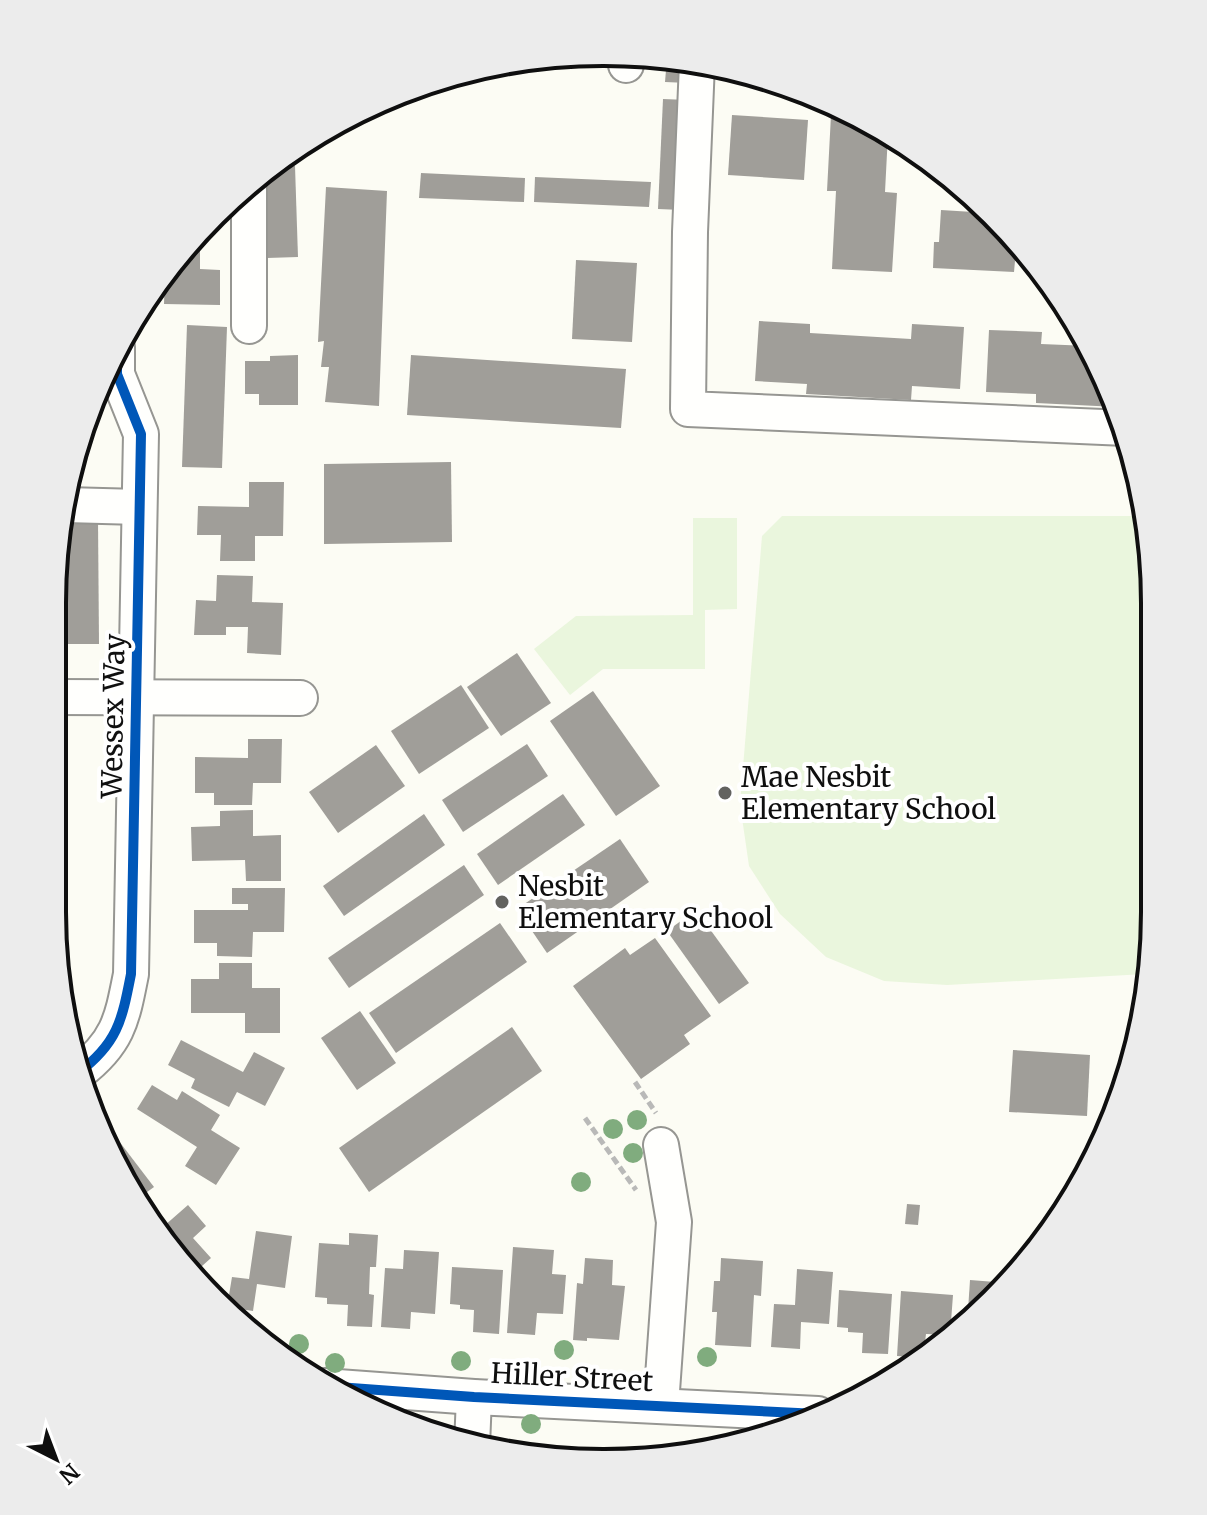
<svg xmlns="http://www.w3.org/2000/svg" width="1207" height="1515" font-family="Merriweather,serif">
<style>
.pitch{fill:#eaf6dd}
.building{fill:#a09e99}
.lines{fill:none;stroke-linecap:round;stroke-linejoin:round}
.minor-casing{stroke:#969692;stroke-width:38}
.path{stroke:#b9b9b8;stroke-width:5;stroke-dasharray:8 4;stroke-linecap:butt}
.minor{stroke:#fffffd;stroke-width:34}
.cycleway-casing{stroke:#fff;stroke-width:15}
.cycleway{stroke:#0057b8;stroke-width:10}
.tree{fill:#80ac7e}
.poi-dot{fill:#62625f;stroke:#fff;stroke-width:3}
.labels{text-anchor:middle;stroke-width:8;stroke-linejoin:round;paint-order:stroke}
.street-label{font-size:28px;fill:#0f0f0f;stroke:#fff}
.poi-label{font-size:28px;fill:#0f0f0f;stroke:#fff;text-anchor:start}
.rim{fill:none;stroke:#0f0f0f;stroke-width:4}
</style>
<rect width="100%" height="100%" fill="#fcfcf4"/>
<g class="pitch">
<polygon points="782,516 1144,516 1154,567 1145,974 947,985 884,981 826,957 780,914 749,866 740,804 762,536"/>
<polygon points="693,518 737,518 737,609 705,610 705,669 603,669 570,695 534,649 576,616 693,615"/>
</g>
<g class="building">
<polygon points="667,58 689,61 688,83 665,82"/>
<polygon points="663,99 688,100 682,210 658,209"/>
<polygon points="732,115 808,120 804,180 728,175"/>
<polygon points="831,115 860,117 888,134 885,192 897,193 892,272 832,269 836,191 827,191"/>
<polygon points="295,166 298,257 267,258 265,178 278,167"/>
<polygon points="421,173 525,178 524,202 419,198"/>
<polygon points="535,177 651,182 649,207 534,202"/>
<polygon points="326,187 387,191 379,406 325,402 329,367 321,367 324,341 318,342"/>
<polygon points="941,210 989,213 1018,240 1034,262 1015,261 1014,272 933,268 934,242 939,242"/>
<polygon points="200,231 200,269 220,270 220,305 164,304 165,273 189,240"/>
<polygon points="576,260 637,263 632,342 572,339"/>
<polygon points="759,321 810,324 810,333 911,339 912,324 964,327 960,389 912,386 911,400 806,394 807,384 755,381"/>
<polygon points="187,325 227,327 222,468 182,467"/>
<polygon points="989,330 1042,332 1041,344 1089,346 1117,407 1036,403 1036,394 986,392"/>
<polygon points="298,355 298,405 259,405 259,394 245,394 245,361 270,361 270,356"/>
<polygon points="411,355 626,369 621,428 407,415"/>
<polygon points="451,462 452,542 324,544 324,464"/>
<polygon points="249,482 284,482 283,536 255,536 255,561 220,561 221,535 197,535 198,506 249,507"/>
<polygon points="98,520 99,644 53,644 53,568 63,521"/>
<polygon points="217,575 253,576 252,602 283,603 281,655 247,653 248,627 226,627 226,635 194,635 196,600 216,601"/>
<polygon points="517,653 551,703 501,736 467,687"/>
<polygon points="461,685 489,728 419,774 391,731"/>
<polygon points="593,691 660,786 616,816 550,721"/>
<polygon points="248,739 282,739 281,783 253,783 252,805 214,805 214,793 195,793 195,757 248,758"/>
<polygon points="527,744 548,776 463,832 442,800"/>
<polygon points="376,745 405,786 338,833 309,792"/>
<polygon points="563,794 585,825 498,885 477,854"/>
<polygon points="253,810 253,836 281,835 281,881 246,881 245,860 192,861 191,827 220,826 220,811"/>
<polygon points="424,814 445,845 344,916 323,886"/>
<polygon points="620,839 649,882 547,953 517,909"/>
<polygon points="464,865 484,895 349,988 328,958"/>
<polygon points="232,888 285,888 284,932 253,932 252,957 217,956 217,943 194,943 194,910 248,910 248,904 232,904"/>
<polygon points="696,910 749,983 719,1004 667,931"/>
<polygon points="500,923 527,962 396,1053 369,1013"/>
<polygon points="655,938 711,1016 684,1035 690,1044 641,1079 573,986 625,948 630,955"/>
<polygon points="219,963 252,963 252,988 280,988 280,1033 245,1033 245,1013 191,1013 191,979 219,979"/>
<polygon points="360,1011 396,1063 357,1090 321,1038"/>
<polygon points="512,1027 542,1071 369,1192 339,1148"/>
<polygon points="181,1040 243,1072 254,1052 285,1068 265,1106 237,1092 229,1107 191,1088 195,1079 168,1065"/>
<polygon points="1013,1050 1090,1055 1087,1116 1009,1112"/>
<polygon points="1123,1065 1130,1065 1122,1092 1121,1092"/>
<polygon points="152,1085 177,1100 182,1091 220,1115 211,1130 240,1148 216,1185 185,1166 197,1147 137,1109"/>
<polygon points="109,1128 154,1187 136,1200 126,1187 103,1133"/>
<polygon points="907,1204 920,1205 918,1225 905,1224"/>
<polygon points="188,1205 206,1226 193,1238 211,1258 193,1274 144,1211 147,1208 164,1226"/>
<polygon points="256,1231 292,1236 285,1288 257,1284 253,1311 227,1307 232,1277 249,1279"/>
<polygon points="349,1233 378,1235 376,1267 370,1267 369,1294 374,1295 372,1327 347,1326 348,1305 327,1304 327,1298 315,1297 319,1243 349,1245"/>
<polygon points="513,1247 554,1250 552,1274 566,1275 563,1314 537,1313 535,1335 507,1333"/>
<polygon points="404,1250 439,1252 435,1314 411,1312 410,1329 381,1327 385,1268 403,1269"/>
<polygon points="585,1258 613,1260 612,1285 625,1286 619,1340 587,1338 587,1341 573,1340 577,1283 583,1284"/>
<polygon points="721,1258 763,1261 761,1296 754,1295 751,1347 715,1345 717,1312 712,1312 714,1281 720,1281"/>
<polygon points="452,1267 503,1270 499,1334 473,1332 474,1310 460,1309 460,1305 450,1304"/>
<polygon points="797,1269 833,1272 829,1324 801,1322 800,1349 771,1347 774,1304 795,1305"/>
<polygon points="970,1280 1008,1283 967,1326"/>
<polygon points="839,1290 892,1294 888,1354 862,1353 863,1333 848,1332 848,1328 837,1327"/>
<polygon points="901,1291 953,1295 950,1335 926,1334 923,1358 897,1356"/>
<polygon points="564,1452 602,1453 601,1463 564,1458"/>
</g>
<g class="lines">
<defs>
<g id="minor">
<polyline points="697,63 690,232 688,409 1126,428"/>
<polyline points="626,65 626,54"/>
<polyline points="249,326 249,190"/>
<polyline points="66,505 139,507"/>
<polyline points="53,697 300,698"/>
<path d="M78,1073c40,-30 44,-53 53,-99l10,-540 -24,-60v-27"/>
<polyline points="661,1145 674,1222 661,1405"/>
<polyline points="324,1386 474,1397 818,1414"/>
<polyline points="472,1446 474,1397"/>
</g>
</defs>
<use href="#minor" class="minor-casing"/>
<g class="path">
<polyline points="635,1082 656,1113"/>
<polyline points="585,1118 636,1190"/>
</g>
<use href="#minor" class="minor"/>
<defs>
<g id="cycleway">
<path d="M78,1073c40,-30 44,-53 53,-99l10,-540 -24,-60v-27"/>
<polyline points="324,1386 474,1397 818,1414"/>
</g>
</defs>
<use href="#cycleway" class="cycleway-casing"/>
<use href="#cycleway" class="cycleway"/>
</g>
<g class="tree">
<circle cx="637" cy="1120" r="10"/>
<circle cx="613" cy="1129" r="10"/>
<circle cx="633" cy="1153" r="10"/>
<circle cx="581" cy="1182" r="10"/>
<circle cx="299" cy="1344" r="10"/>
<circle cx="564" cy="1350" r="10"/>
<circle cx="707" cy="1357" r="10"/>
<circle cx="461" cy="1361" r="10"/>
<circle cx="335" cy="1363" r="10"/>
<circle cx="531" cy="1424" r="10"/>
</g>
<g class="poi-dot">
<circle cx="725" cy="793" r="8"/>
<circle cx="502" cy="902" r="8"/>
</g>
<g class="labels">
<g class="street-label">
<text transform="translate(113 716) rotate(-89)" y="10">Wessex Way</text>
<text transform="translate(572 1377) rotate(3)" y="10">Hiller Street</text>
</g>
<g class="poi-label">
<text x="741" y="787">Mae Nesbit<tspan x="741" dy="32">Elementary School</tspan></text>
<text x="518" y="896">Nesbit<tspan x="518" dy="32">Elementary School</tspan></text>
</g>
</g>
<path d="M0 0H1207V1515H0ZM603 66H604A537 537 0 0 1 1141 603V912A537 537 0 0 1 604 1449H603A537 537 0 0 1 66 912V603A537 537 0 0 1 603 66Z" fill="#ececec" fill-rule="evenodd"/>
<path class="rim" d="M603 66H604A537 537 0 0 1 1141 603V912A537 537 0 0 1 604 1449H603A537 537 0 0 1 66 912V603A537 537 0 0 1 603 66Z"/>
<g transform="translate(56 1459) rotate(138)" stroke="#ffffff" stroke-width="6" paint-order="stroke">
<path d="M0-6L14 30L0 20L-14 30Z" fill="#0f0f0f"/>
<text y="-12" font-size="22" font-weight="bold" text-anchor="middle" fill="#0f0f0f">N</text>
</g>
</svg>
